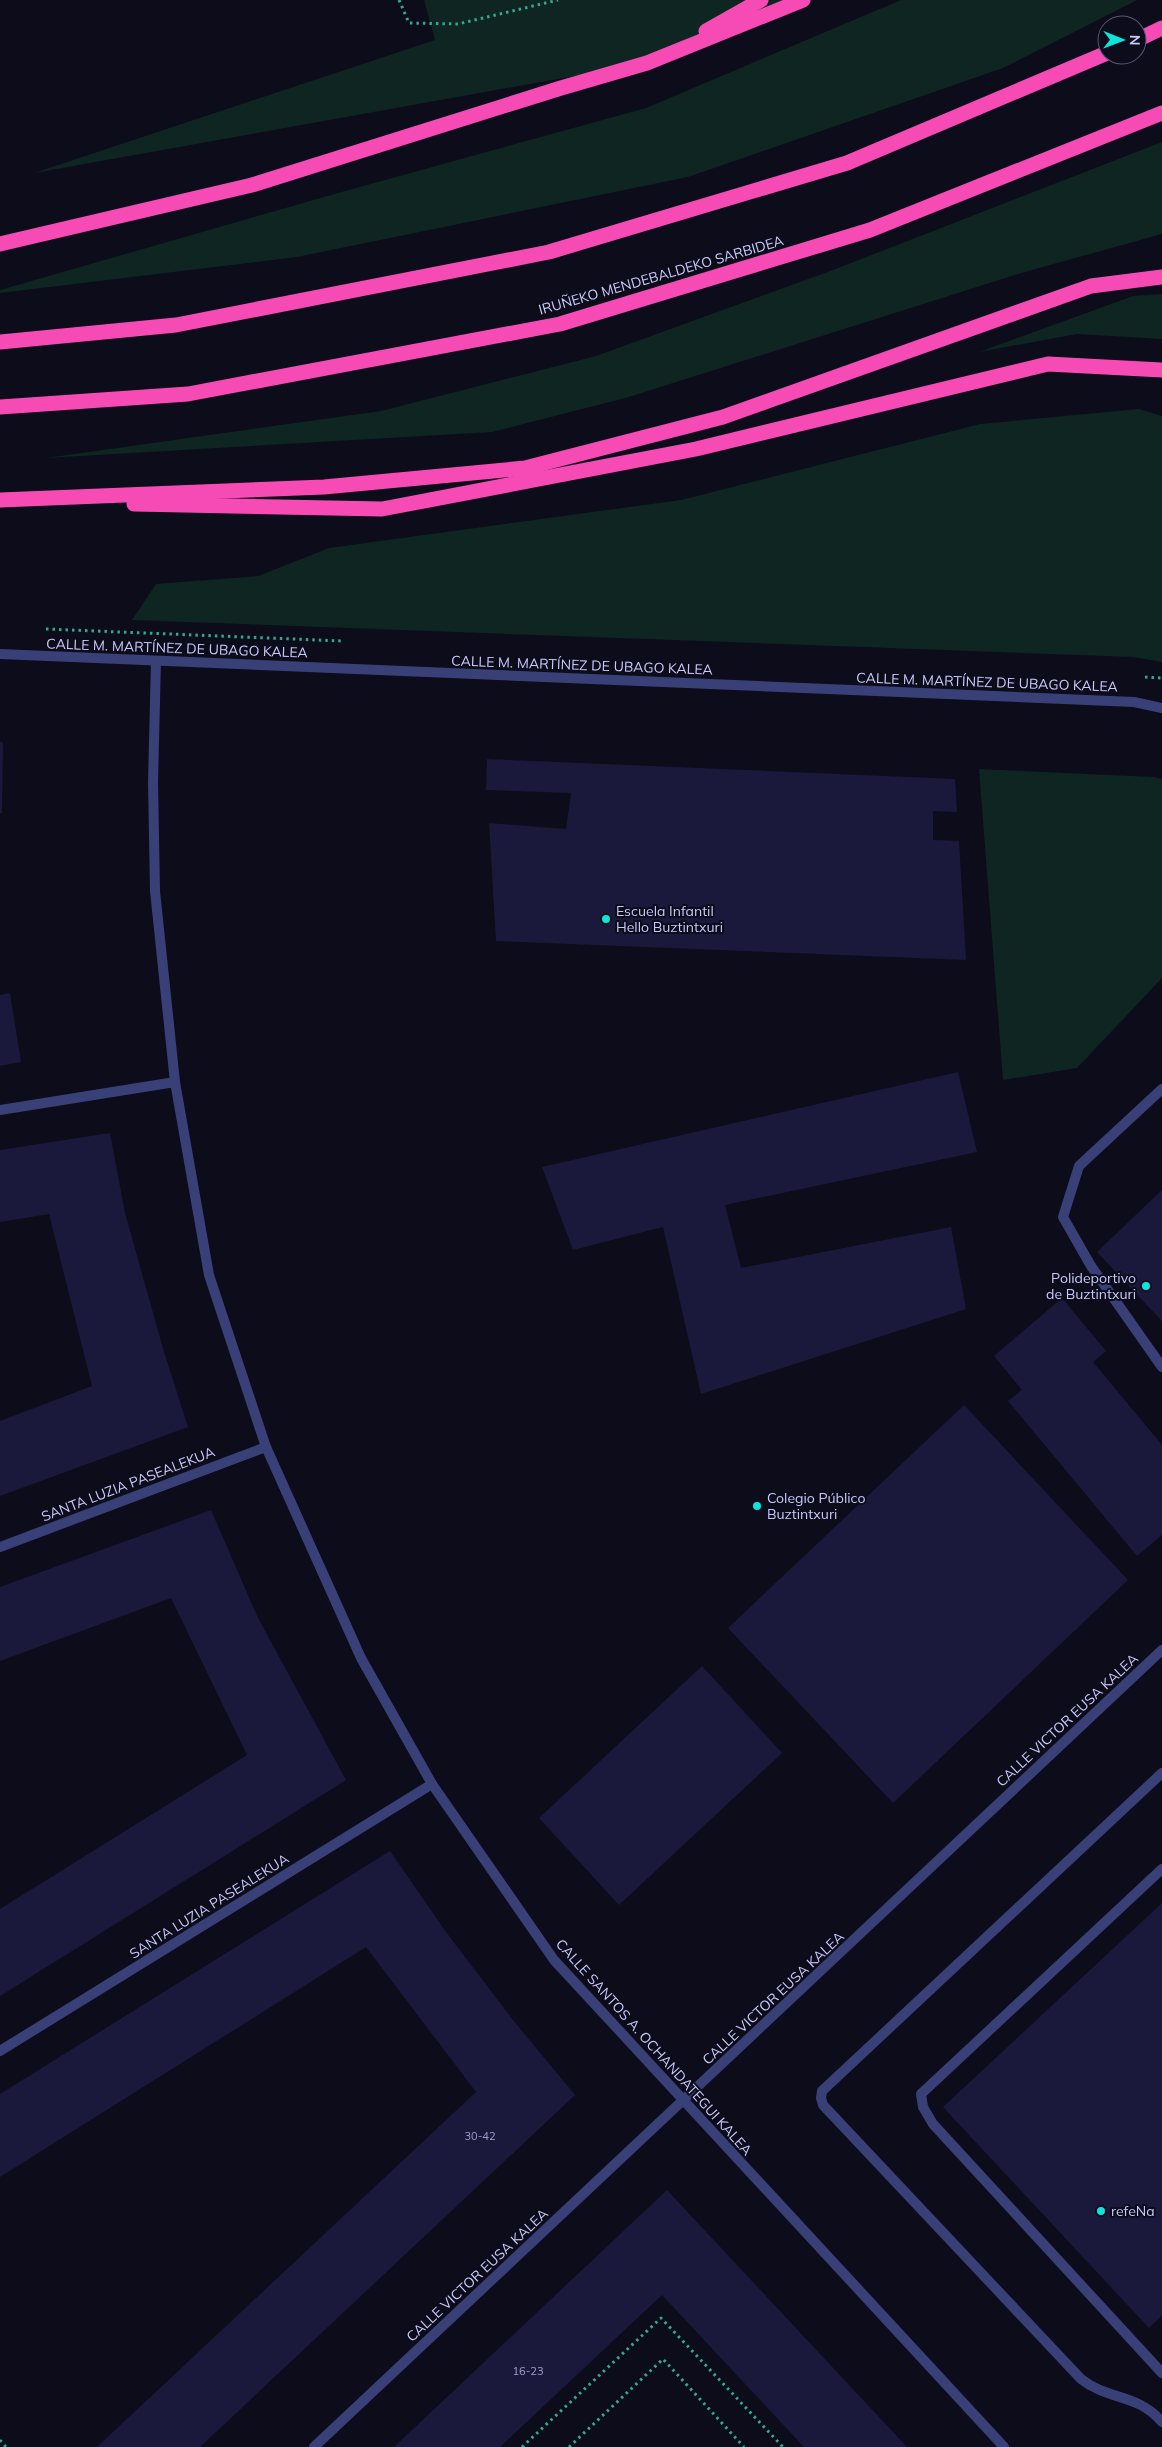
<svg xmlns="http://www.w3.org/2000/svg" width="1162" height="2447" font-family="Mulish,sans-serif">
<style>
.green{fill:#0f2521}
.building{fill:#1b193b}
.lines{fill:none;stroke-linecap:round;stroke-linejoin:round}
.path{stroke:#33a78f;stroke-width:3;stroke-dasharray:2.5 4;stroke-linecap:butt}
.service{stroke:#394078;stroke-width:10}
.pedestrian{stroke:#394078;stroke-width:10}
.minor{stroke:#394078;stroke-width:10}
.motorway{stroke:#f64bb5;stroke-width:15}
.poi-dot{fill:#0ce5dc;stroke:#0c0c1b;stroke-width:2}
.labels{text-anchor:middle;stroke-width:4;stroke-linejoin:round;paint-order:stroke}
.number-label{font-size:11px;fill:#9e9ecc}
.street-label{font-size:14px;fill:#c9cafc;stroke:#0c0c1b}
.poi-label{font-size:14px;fill:#c9cafc;stroke:#0c0c1b;text-anchor:start}
</style>
<rect width="100%" height="100%" fill="#0c0c1b"/>
<g class="green">
<polygon points="424,0 794,0 647,63 34,173 435,40"/>
<polygon points="901,0 1137,0 1003,68 688,177 297,257 0,293 0,290 338,193 646,108"/>
<polygon points="1162,142 1162,234 1021,273 629,397 492,432 46,458 381,411 596,356 833,270"/>
<polygon points="1162,294 1162,339 1077,334 979,352 1133,296"/>
<polygon points="1139,409 1162,416 1162,662 1133,657 132,620 156,584 258,576 329,548 681,500 980,424"/>
<polygon points="979,769 1154,777 1162,779 1162,978 1077,1068 1003,1080"/>
</g>
<g class="building">
<polygon points="0,742 3,742 2,813 0,813"/>
<polygon points="487,759 955,779 957,812 933,811 933,840 959,841 966,960 496,941 489,823 566,829 571,793 486,790"/>
<polygon points="10,993 21,1062 0,1066 0,995"/>
<polygon points="958,1072 977,1152 725,1205 741,1268 951,1227 966,1309 701,1394 663,1227 573,1250 542,1167"/>
<polygon points="110,1133 125,1213 164,1352 188,1427 0,1496 0,1421 92,1386 49,1214 0,1222 0,1150"/>
<polygon points="1162,1190 1162,1321 1097,1252"/>
<polygon points="1062,1298 1106,1351 1093,1362 1162,1445 1162,1535 1137,1556 1008,1401 1022,1390 994,1356"/>
<polygon points="964,1405 1128,1580 893,1803 728,1628"/>
<polygon points="211,1510 258,1618 346,1780 0,1996 0,1909 247,1755 171,1598 0,1661 0,1587"/>
<polygon points="702,1666 782,1753 619,1905 539,1818"/>
<polygon points="390,1851 446,1932 513,2020 575,2095 200,2447 97,2447 476,2092 366,1947 0,2177 0,2094"/>
<polygon points="1162,1903 1162,2315 1149,2328 943,2107"/>
<polygon points="667,2190 907,2447 804,2447 662,2295 500,2447 394,2447"/>
</g>
<g class="lines">
<g class="path">
<polyline points="399,0 409,23 458,24 558,0"/>
<polyline points="46,629 342,641"/>
<polyline points="1145,677 1162,678"/>
<polyline points="0,2440 6,2447"/>
<polyline points="522,2447 661,2318 783,2447"/>
<polyline points="569,2447 663,2359 744,2447"/>
</g>
<g class="service">
<polyline points="1162,1089 1079,1166 1063,1217 1091,1266 1162,1367"/>
<path d="M1162,1773l-340,318 -1,7 2,7 258,274c28,22 56,14 81,43"/>
<polyline points="1162,1869 921,2094 923,2107 933,2124 1162,2373"/>
</g>
<g class="pedestrian">
<polyline points="0,1110 175,1082"/>
<polyline points="0,1547 266,1447"/>
<polyline points="0,2051 432,1784"/>
</g>
<g class="minor">
<polyline points="0,654 1134,702 1162,708"/>
<polyline points="156,661 153,782 155,891 175,1082 209,1275 266,1447 361,1658 432,1784 554,1960 1004,2447"/>
<polyline points="314,2447 1162,1650"/>
</g>
<g class="motorway">
<polyline points="706,31 761,0"/>
<polyline points="1137,40 1162,28"/>
<polyline points="0,244 252,185 561,88 647,63 803,0"/>
<polyline points="0,342 176,325 549,252 847,163 1107,53"/>
<polyline points="0,407 188,394 560,324 870,230 1162,113"/>
<polyline points="0,500 324,487 525,468 723,417 1091,286 1162,277"/>
<polyline points="134,504 382,509 696,449 1048,364 1162,370"/>
</g>
</g>
<g class="poi-dot">
<circle cx="606" cy="919" r="5"/>
<circle cx="1146" cy="1286" r="5"/>
<circle cx="757" cy="1506" r="5"/>
<circle cx="1101" cy="2211" r="5"/>
</g>
<g class="labels">
<g class="number-label">
<text x="480" y="2140">30-42</text>
<text x="528" y="2375">16-23</text>
</g>
<g class="street-label">
<text transform="translate(661 275) rotate(-16)" y="5">IRUÑEKO MENDEBALDEKO SARBIDEA</text>
<text transform="translate(177 648) rotate(2)" y="5">CALLE M. MARTÍNEZ DE UBAGO KALEA</text>
<text transform="translate(582 665) rotate(2)" y="5">CALLE M. MARTÍNEZ DE UBAGO KALEA</text>
<text transform="translate(987 682) rotate(2)" y="5">CALLE M. MARTÍNEZ DE UBAGO KALEA</text>
<text transform="translate(128 1484) rotate(-21)" y="5">SANTA LUZIA PASEALEKUA</text>
<text transform="translate(1067 1720) rotate(-43)" y="5">CALLE VICTOR EUSA KALEA</text>
<text transform="translate(209 1906) rotate(-32)" y="5">SANTA LUZIA PASEALEKUA</text>
<text transform="translate(773 1998) rotate(-43)" y="5">CALLE VICTOR EUSA KALEA</text>
<text transform="translate(654 2047) rotate(48)" y="5">CALLE SANTOS A. OCHANDATEGUI KALEA</text>
<text transform="translate(477 2275) rotate(-43)" y="5">CALLE VICTOR EUSA KALEA</text>
</g>
<g class="poi-label">
<text x="616" y="916">Escuela Infantil<tspan x="616" dy="16">Hello Buztintxuri</tspan></text>
<text x="1136" y="1283" text-anchor="end">Polideportivo<tspan x="1136" dy="16">de Buztintxuri</tspan></text>
<text x="767" y="1503">Colegio Público<tspan x="767" dy="16">Buztintxuri</tspan></text>
<text x="1111" y="2216">refeNa</text>
</g>
</g>
<g transform="translate(1122 40) rotate(91)"><circle r="24" fill="#0c0c1b" stroke="#585875"/>
<path d="M0-4L9 19L0 12L-9 19Z" fill="#0ce5dc"/>
<text y="-8" font-size="14" font-weight="bold" text-anchor="middle" fill="#c9cafc">N</text>
</g>
</svg>
